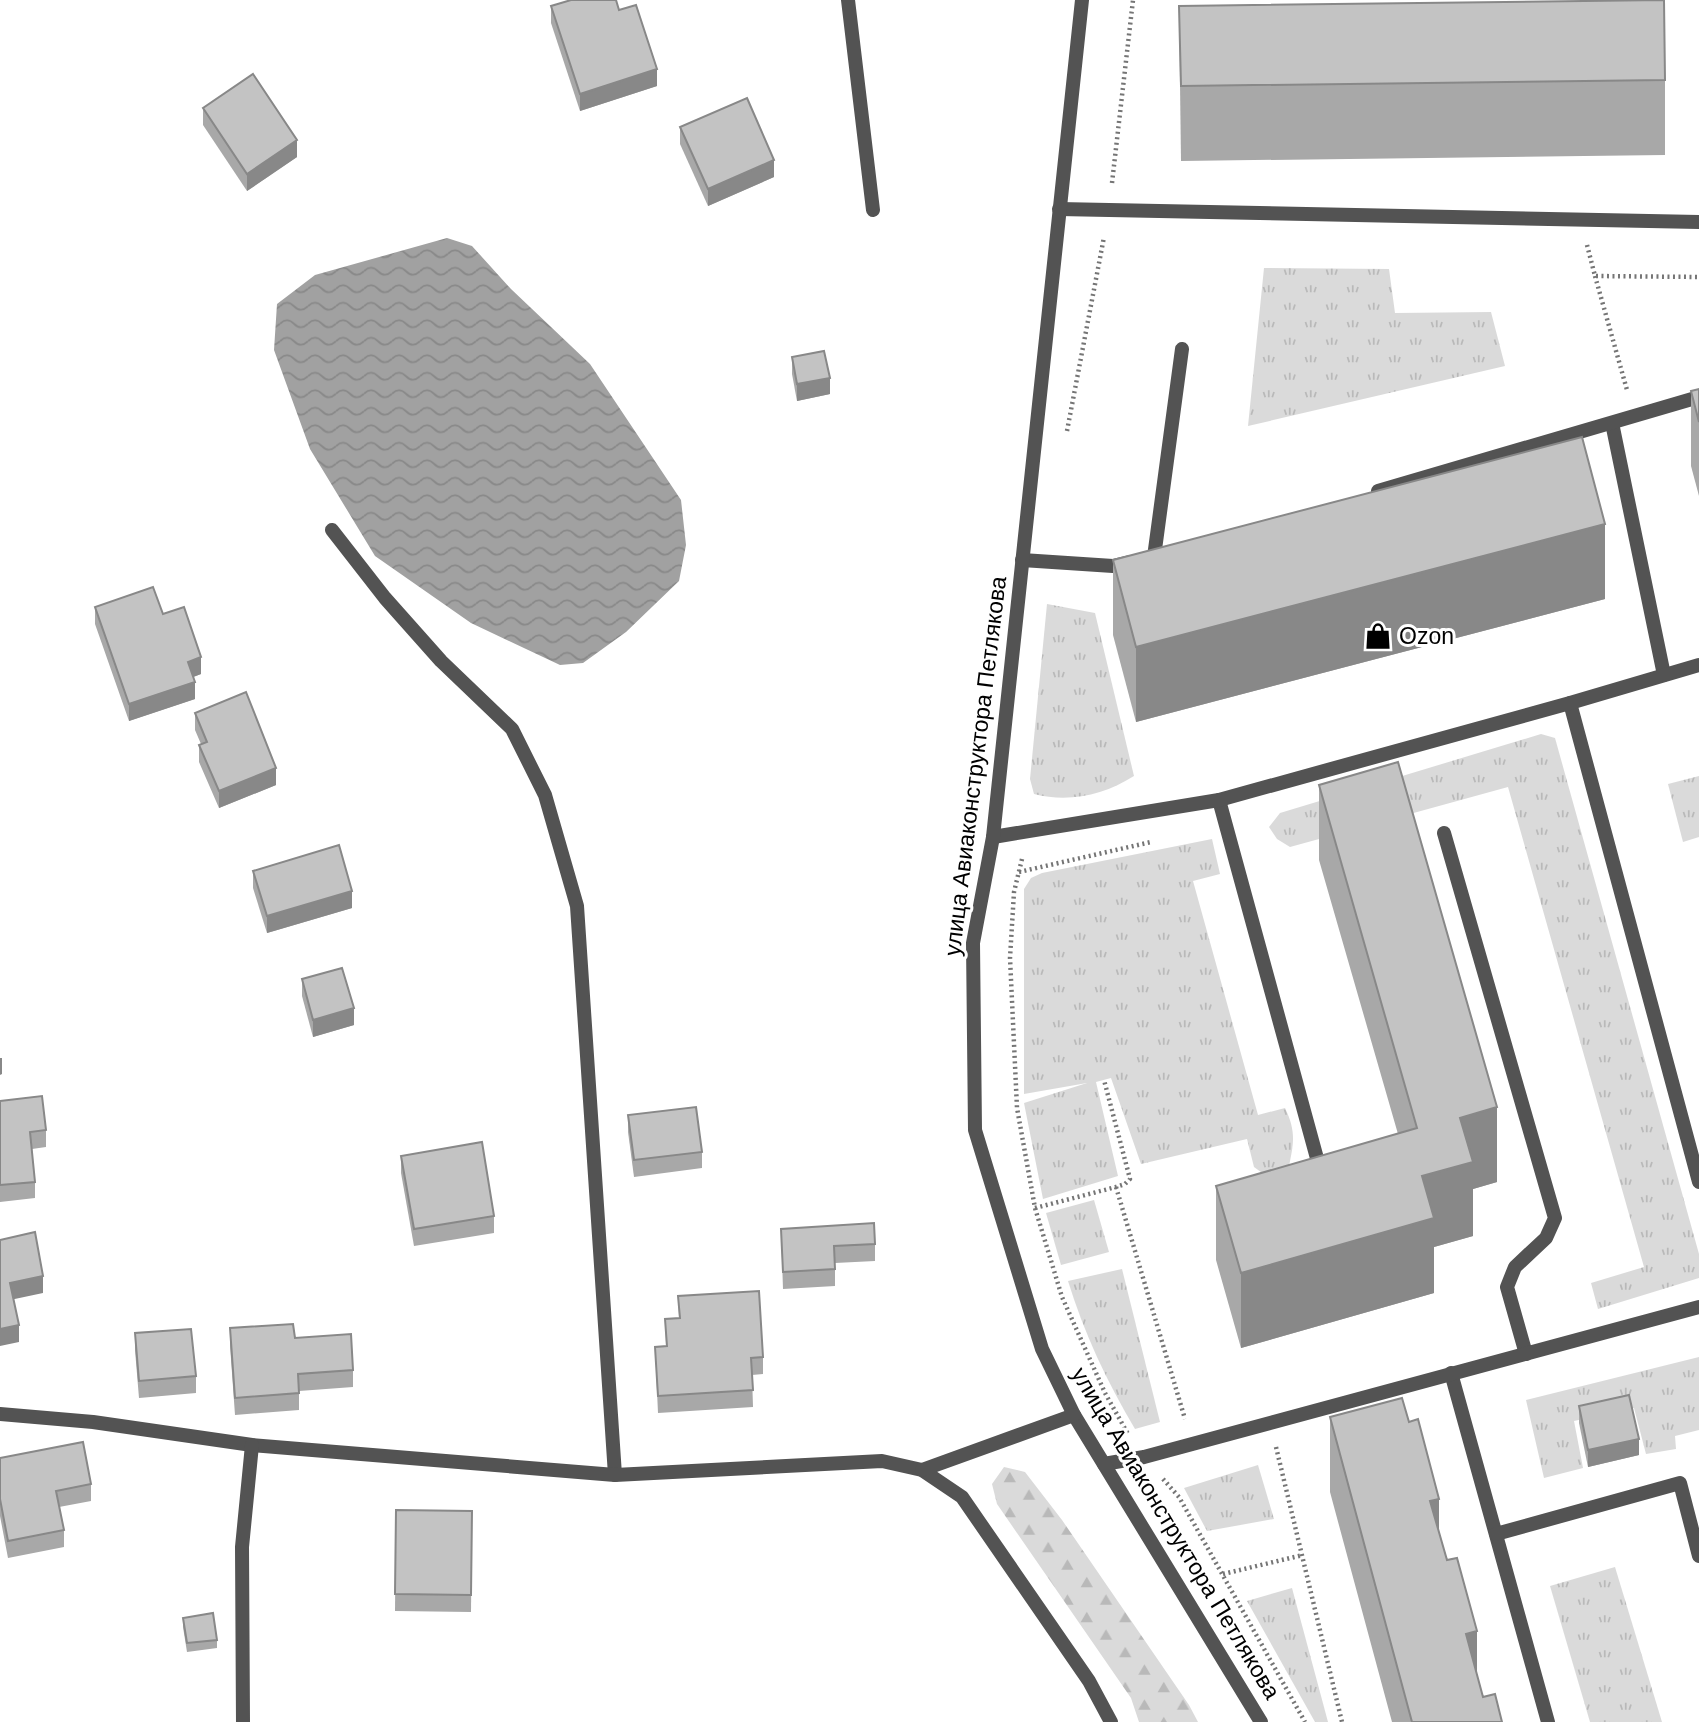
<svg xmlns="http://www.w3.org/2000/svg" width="1699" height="1722" font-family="Helvetica,sans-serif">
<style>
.grass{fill:url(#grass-tufts)}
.forest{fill:url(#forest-firs)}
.water{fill:url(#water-waves)}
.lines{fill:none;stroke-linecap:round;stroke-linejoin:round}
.path{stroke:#757575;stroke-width:4.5;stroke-dasharray:2 3.5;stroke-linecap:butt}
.lane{stroke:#535353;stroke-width:14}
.street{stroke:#535353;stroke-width:14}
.wall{fill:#a8a8a8}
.shaded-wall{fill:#888}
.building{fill:#c3c3c3;stroke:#888;stroke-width:2}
.labels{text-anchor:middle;stroke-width:6;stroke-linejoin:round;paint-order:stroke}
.poi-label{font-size:23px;fill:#000;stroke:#fff;text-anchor:start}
.street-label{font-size:23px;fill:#000;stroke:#fff}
</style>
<defs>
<pattern id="grass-tufts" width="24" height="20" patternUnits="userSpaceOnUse" patternTransform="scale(1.75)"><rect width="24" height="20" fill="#dadada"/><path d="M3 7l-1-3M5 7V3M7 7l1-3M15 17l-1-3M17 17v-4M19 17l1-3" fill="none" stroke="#b9b9b9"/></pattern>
<pattern id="forest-firs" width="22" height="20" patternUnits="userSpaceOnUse" patternTransform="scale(1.75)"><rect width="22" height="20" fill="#dadada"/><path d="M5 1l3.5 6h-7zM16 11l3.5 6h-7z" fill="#b9b9b9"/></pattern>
<pattern id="water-waves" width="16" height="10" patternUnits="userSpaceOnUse" patternTransform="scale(1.75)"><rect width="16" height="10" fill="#a1a1a1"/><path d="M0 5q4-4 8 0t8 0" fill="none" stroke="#898989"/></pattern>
</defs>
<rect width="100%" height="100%" fill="#fff"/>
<g class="grass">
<polygon points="1264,268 1389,269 1395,313 1491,312 1505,366 1248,426"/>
<path d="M1047,604l48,9 39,163c-30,19 -65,27 -100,18l-4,-15z"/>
<polygon points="1541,734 1555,738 1699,1254 1699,1278 1598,1309 1591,1283 1644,1267 1508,787 1290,847 1277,839 1269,827 1280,813"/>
<polygon points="1699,776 1699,837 1683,842 1668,784"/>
<path d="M1212,839l8,35 -27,7 65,234 27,-7c11,23 9,34 4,58l-24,9 -11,-8 -7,-28 -106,25 -30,-86 -15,4 22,94 -75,23 -19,-96 63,-20 -63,11v-205l7,-11 11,-5z"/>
<polygon points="1094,1200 1109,1252 1061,1265 1046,1213"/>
<path d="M1122,1269l38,153 -25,7c-28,-47 -51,-96 -67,-148z"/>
<polygon points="1699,1357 1699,1430 1675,1436 1676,1449 1646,1454 1634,1408 1574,1421 1583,1468 1544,1478 1526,1400"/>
<polygon points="1258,1465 1274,1519 1207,1531 1184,1488"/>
<polygon points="1615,1567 1662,1722 1590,1722 1550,1586"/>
<polygon points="1292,1588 1328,1722 1315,1722 1247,1601"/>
</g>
<polygon class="forest" points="1004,1467 1025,1472 1062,1520 1189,1705 1198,1722 1139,1722 1131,1698 997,1504 992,1484"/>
<polygon class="water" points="447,238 472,246 511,289 590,364 681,500 686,545 679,581 626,632 583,663 560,665 471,623 375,556 310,449 274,350 277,304 315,275"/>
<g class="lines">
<g class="path">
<polyline points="1112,183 1133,0"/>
<polyline points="1587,245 1595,276 1699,277"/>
<polyline points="1595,276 1627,390"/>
<polyline points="1067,431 1104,237"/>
<polyline points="1022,859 1014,892 1010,958 1017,1108 1035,1208 1062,1297 1105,1393 1128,1434"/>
<polyline points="1019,872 1151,842"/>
<polyline points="1116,1187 1185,1419"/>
<polyline points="1035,1208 1116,1187 1125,1184 1130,1179 1104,1080"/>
<polyline points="1276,1447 1342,1722"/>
<polyline points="1163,1479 1179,1497 1305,1722"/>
<polyline points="1223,1574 1303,1555"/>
</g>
<g class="lane">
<polyline points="1059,209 1699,222"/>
<polyline points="1612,423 1664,675"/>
<polyline points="1378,491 1699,397"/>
<polyline points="332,530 385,598 441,661 512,729 545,795 577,906 615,1475"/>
<polyline points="1154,557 1182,349"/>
<polyline points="1022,560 1113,566 1130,562"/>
<polyline points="1570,703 1699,1182"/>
<polyline points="1219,800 1321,1173"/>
<polyline points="1444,833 1555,1218 1546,1238 1515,1267 1507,1287 1526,1354"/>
<polyline points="993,837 1219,800 1570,703 1699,665"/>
<polyline points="1451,1373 1548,1722"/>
<polyline points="1104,1464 1144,1457 1699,1307"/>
<polyline points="1496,1534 1680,1483 1699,1556"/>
</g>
<g class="street">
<polyline points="848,0 873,210"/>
<polyline points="1082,0 993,837 973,943 975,1130 1042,1349 1074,1415 1261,1722"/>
<polyline points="0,1414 93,1422 252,1445 615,1475 882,1461 922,1470 962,1497 1089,1681 1111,1722"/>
<polyline points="922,1470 1074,1415"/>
<polyline points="243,1722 242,1547 252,1445"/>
</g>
</g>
<g class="wall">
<polygon points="551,6 619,10 657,86 580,111 551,23"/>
<polygon points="1179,6 1665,80 1665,155 1181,161"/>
<polygon points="203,108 297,157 247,191 203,125"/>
<polygon points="680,127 774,177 708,206 680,144"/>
<polygon points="792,357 830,394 797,401 792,374"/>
<polygon points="1699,389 1699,496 1691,466 1691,391"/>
<polygon points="1113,560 1605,599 1136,722 1113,635"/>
<polygon points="95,607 163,614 201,674 193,677 195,699 129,721 95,624"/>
<polygon points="195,713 276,785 219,808 199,762 199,745 201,744 195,730"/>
<polygon points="1319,785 1497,1182 1473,1189 1473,1236 1434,1247 1434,1293 1241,1348 1216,1260 1216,1186 1398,1134 1319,860"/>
<polygon points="253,871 352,908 267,933 253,888"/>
<polygon points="302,979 354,1025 313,1037 302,996"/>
<polygon points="0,1101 46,1130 46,1147 32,1149 35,1182 35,1198 0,1202"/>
<polygon points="628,1115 702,1152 702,1168 634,1177 628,1132"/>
<polygon points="401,1156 494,1216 494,1233 414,1246 401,1173"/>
<polygon points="781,1229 875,1244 875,1261 835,1263 835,1286 783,1289"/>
<polygon points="678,1296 763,1357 763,1374 752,1375 753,1407 658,1413 655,1347 666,1346 665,1319 679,1318"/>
<polygon points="230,1328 295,1338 353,1370 353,1387 299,1391 299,1410 235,1415 230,1345"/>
<polygon points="135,1333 196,1376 196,1393 139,1398 135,1350"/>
<polygon points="1579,1406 1639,1455 1588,1467 1579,1423"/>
<polygon points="1330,1417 1439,1531 1483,1697 1502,1722 1392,1722 1330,1492"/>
<polygon points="0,1458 91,1484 91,1501 59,1507 64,1530 64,1547 8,1558 0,1516"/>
<polygon points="396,1510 472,1511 471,1612 395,1611"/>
<polygon points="183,1618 217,1640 217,1648 187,1652 183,1627"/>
</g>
<g class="shaded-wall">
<polygon points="657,69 657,86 580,111 580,94"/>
<polygon points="297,140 297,157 247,191 247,174"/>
<polygon points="774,160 774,177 708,206 708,189"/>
<polygon points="830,378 830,394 797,401 797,384"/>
<polygon points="1605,524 1605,599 1136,722 1136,647"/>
<polygon points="201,657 201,674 188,679 188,662"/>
<polygon points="195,682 195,699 129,721 129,704"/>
<polygon points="276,768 276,785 219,808 219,791"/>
<polygon points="352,891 352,908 267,933 267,916"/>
<polygon points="354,1008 354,1025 313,1037 313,1020"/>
<polygon points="0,1058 2,1058 2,1074 0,1075"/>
<polygon points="1497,1107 1497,1182 1473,1189 1473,1236 1434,1247 1434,1293 1241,1348 1241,1273 1422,1176 1460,1118"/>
<polygon points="43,1276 43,1293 10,1300 10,1283"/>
<polygon points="19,1325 19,1342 0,1346 0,1329"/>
<polygon points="1639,1439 1639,1455 1588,1467 1588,1450"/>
<polygon points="1439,1499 1439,1573 1430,1501"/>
<polygon points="1477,1631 1477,1706 1466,1634"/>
</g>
<g class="building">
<polygon points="571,0 616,0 619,10 636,5 657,69 580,94 551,6"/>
<polygon points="1664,0 1665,80 1181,86 1179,6"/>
<polygon points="253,74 297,140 247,174 203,108"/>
<polygon points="747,98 774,160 708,189 680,127"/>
<polygon points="824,351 830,378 797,384 792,357"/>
<polygon points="1699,389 1699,422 1691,391"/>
<polygon points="1582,437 1605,524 1136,647 1113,560"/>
<polygon points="153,587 163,614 184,607 201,657 188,662 195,682 129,704 95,607"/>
<polygon points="246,692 276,768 219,791 199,745 207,742 195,713"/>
<polygon points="1398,762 1497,1107 1460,1118 1473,1162 1422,1176 1434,1218 1241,1273 1216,1186 1417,1128 1319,785"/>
<polygon points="339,845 352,891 267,916 253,871"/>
<polygon points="342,968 354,1008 313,1020 302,979"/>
<polygon points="42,1096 46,1130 30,1132 35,1182 0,1185 0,1101"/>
<polygon points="696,1107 702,1152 634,1160 628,1115"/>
<polygon points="482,1142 494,1216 414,1229 401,1156"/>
<polygon points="874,1223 875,1244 834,1246 835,1269 783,1272 781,1229"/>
<polygon points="35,1232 43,1276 10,1283 19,1325 0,1329 0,1240"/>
<polygon points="759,1291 763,1357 751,1358 753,1390 658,1396 655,1347 667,1346 665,1319 680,1318 678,1296"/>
<polygon points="293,1324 295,1338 351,1334 353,1370 298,1374 299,1393 235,1398 230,1328"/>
<polygon points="191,1329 196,1376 139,1381 135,1333"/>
<polygon points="1629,1395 1639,1439 1588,1450 1579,1406"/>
<polygon points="1402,1398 1409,1422 1418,1419 1439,1499 1430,1501 1447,1560 1457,1558 1477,1631 1466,1634 1483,1697 1495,1694 1502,1722 1412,1722 1330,1417"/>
<polygon points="83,1442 91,1484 56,1491 64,1530 8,1541 0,1499 0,1458"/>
<polygon points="396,1510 472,1511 471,1595 395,1594"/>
<polygon points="213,1613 217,1640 187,1643 183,1618"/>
</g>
<defs>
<symbol id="shop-bare" viewBox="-9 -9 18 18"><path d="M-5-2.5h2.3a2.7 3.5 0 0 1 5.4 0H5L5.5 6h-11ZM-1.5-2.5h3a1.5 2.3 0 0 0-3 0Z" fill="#000" stroke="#fff" stroke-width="2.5" paint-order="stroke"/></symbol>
</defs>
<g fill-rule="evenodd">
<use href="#shop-bare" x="1359" y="617" width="38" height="38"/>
</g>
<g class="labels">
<g class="poi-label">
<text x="1399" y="644">Ozon</text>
</g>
<g class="street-label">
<text transform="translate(975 766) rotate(-83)" y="8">улица Авиаконструктора Петлякова</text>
<text transform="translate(1176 1533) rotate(59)" y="8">улица Авиаконструктора Петлякова</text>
</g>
</g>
</svg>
